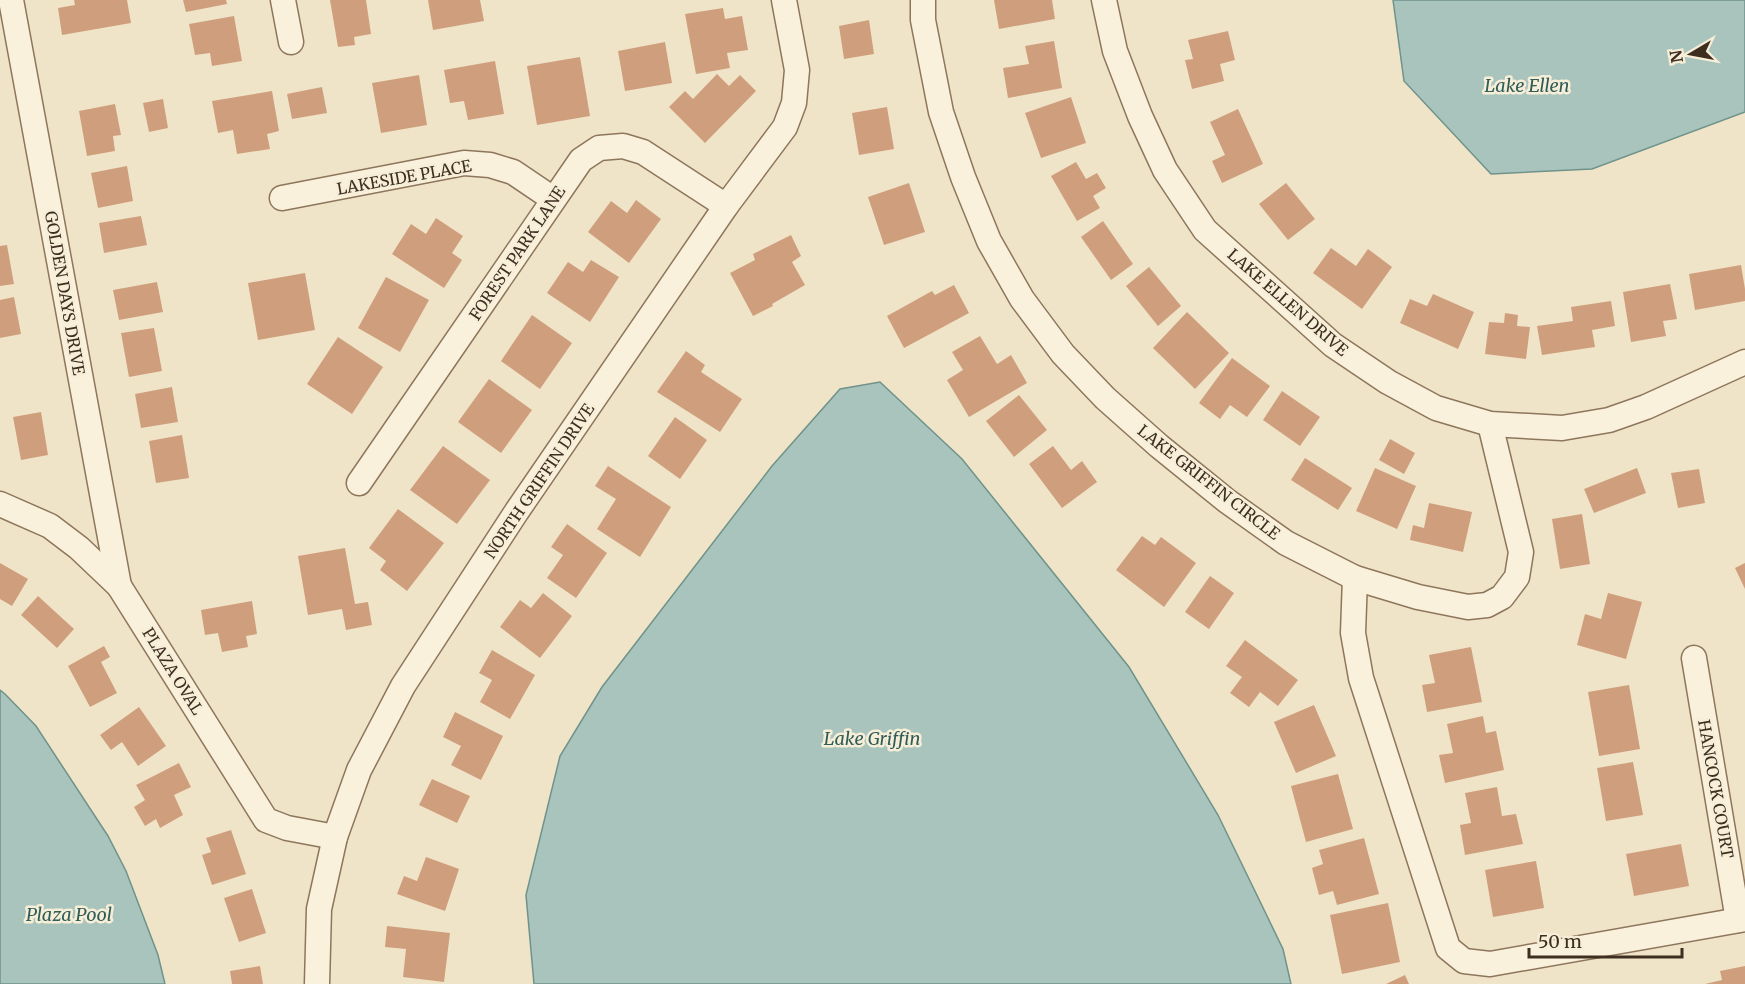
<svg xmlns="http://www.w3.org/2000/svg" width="1745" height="984" font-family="Merriweather,serif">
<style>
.water{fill:#a9c4bc;stroke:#6f938a;stroke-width:1.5}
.building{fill:#cf9f7d}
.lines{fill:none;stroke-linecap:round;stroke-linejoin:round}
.minor-casing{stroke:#8d765c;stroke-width:27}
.minor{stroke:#faf1dc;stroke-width:24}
.labels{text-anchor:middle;stroke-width:5;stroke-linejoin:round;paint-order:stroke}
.street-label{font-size:16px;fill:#3d2e20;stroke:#f7eed8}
.water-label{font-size:18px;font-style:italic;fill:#2f5d5a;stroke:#f7eed8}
</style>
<rect width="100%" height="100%" fill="#f0e4c8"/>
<g class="water">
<polygon points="1393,0 1745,0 1745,112 1592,169 1491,174 1404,81"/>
<polygon points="880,382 962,459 1129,667 1218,815 1283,949 1291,984 534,984 526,895 560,756 602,687 772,466 840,389"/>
<polygon points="0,690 5,694 36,726 108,836 126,871 158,955 165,984 0,984"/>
</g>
<g class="building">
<polygon points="74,0 127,0 131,23 62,35 58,8 75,5"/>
<polygon points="183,0 226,0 227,4 186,12"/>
<polygon points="330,0 366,0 371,34 354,37 355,45 338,47"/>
<polygon points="428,0 480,0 484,21 433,30"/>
<polygon points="994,0 1052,0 1055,19 999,29"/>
<polygon points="723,8 725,19 742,16 748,50 727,53 730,68 696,74 685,14"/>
<polygon points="234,16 242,61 212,66 210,53 195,55 189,24"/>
<polygon points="869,20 874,54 844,59 839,26"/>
<polygon points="1228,31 1235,60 1220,64 1224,81 1192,89 1185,60 1193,59 1188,40"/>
<polygon points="1054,41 1062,88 1008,98 1003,68 1029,64 1025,46"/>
<polygon points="665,42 672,83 625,91 618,51"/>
<polygon points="580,57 590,116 537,125 527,66"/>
<polygon points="495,61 504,114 468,120 464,101 450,103 444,70"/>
<polygon points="717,74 729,86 740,75 756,91 705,143 669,107 685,91 693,99"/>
<polygon points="419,75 427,125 381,133 372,83"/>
<polygon points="322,87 327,113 292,119 287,94"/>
<polygon points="272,91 279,131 267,134 270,149 237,154 233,130 218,133 212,101"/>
<polygon points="1071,97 1086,143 1041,158 1025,113"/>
<polygon points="163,99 168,128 149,132 143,103"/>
<polygon points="115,104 121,135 113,136 115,151 87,156 79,111"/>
<polygon points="887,107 894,149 859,155 852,113"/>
<polygon points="1238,109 1263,164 1222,183 1212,161 1225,155 1210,122"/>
<polygon points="1076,162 1086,179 1097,173 1106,188 1093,196 1100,208 1077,221 1051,176"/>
<polygon points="127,166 133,201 98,208 91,173"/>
<polygon points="909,183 925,232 884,245 868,197"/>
<polygon points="1286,183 1315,219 1288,240 1259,204"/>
<polygon points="636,200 661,219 629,263 588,232 611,201 627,213"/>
<polygon points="141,216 147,245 104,253 99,223"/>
<polygon points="436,218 463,236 452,253 462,260 444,288 392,254 411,224 426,234"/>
<polygon points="1103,221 1133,264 1111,280 1081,237"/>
<polygon points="791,235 801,256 792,262 805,285 772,304 773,306 753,316 730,273 755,260 753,254"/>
<polygon points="7,245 14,284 0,286 0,246"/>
<polygon points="1331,248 1356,266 1368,249 1392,267 1362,309 1313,273"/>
<polygon points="591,260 619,277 590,322 547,293 568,262 583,272"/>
<polygon points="1741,265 1745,289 1745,301 1695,310 1689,274"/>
<polygon points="1149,267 1181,306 1158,326 1126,286"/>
<polygon points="305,273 315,330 258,340 248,283"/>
<polygon points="386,277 429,300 400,352 358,328"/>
<polygon points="157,282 163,312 119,320 113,290"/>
<polygon points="1670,284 1677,319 1663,321 1666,336 1631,342 1623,292"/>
<polygon points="954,285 969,313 904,348 887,316 932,291 935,295"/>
<polygon points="1433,294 1474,312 1458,349 1400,323 1410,299 1427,306"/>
<polygon points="14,297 21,334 0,338 0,300"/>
<polygon points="1611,301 1615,326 1592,330 1595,347 1542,355 1537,326 1573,321 1571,307"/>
<polygon points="1187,312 1229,353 1195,389 1153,348"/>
<polygon points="1505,313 1518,315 1517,326 1530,327 1526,359 1485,354 1489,322 1504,323"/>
<polygon points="532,315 572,343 540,389 501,361"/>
<polygon points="154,328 162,371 129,377 121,333"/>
<polygon points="980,336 997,364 1011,355 1027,383 969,417 947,380 963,370 952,352"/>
<polygon points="338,337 383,367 352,414 307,384"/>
<polygon points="686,351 705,365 701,372 742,399 720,432 657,392"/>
<polygon points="1232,358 1270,386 1247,417 1230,405 1220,419 1199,403"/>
<polygon points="489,379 532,410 501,453 458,422"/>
<polygon points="172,387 178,422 141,428 135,394"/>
<polygon points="1282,391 1320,417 1300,446 1263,420"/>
<polygon points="1019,395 1047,430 1014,457 986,421"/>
<polygon points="41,412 48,455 21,460 13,417"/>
<polygon points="675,417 707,440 680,479 648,456"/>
<polygon points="182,435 189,478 156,483 149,441"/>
<polygon points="1390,439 1415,453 1404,474 1379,460"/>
<polygon points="443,446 490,480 457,524 410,490"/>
<polygon points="1053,446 1071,470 1082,461 1097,482 1062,508 1029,464"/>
<polygon points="1305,458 1352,488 1338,510 1291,480"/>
<polygon points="608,466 671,507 640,557 597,529 616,499 595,486"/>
<polygon points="1375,468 1416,486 1397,529 1356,511"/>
<polygon points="1637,468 1646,493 1594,513 1584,489"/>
<polygon points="1699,469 1705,503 1678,508 1671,473"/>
<polygon points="1429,503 1472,512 1463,552 1410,540 1413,525 1424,528"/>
<polygon points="398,509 444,543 407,591 380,570 386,561 369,548"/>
<polygon points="1582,514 1590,564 1560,569 1552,519"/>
<polygon points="567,524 607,553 576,598 547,578 563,555 551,547"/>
<polygon points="1142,536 1155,545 1161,537 1196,563 1164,607 1116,570"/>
<polygon points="345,548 355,604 368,602 372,625 346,630 342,609 308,615 298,556"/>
<polygon points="0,563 28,579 12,606 0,599"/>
<polygon points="1745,563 1745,589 1735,568"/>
<polygon points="1210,576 1234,593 1209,629 1185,612"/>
<polygon points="543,593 572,616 540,658 500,627 520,600 531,608"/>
<polygon points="1608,593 1642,602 1626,659 1577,645 1585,614 1601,619"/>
<polygon points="38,596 74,629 57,648 21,615"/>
<polygon points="252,601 257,634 246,636 248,647 222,652 218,633 205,635 201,610"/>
<polygon points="1245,640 1298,680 1278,706 1260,692 1249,707 1230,693 1242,677 1226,666"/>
<polygon points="104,646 110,657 101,662 117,693 90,707 68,666"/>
<polygon points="1471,647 1482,702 1427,712 1422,685 1435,683 1429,655"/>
<polygon points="492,650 535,675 510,719 480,702 492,680 479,673"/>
<polygon points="1629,685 1640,749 1599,756 1588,692"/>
<polygon points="1314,705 1336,756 1296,773 1274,722"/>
<polygon points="139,707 166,746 138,766 122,742 111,750 100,735"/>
<polygon points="455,712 503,736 481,780 451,765 461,746 443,737"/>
<polygon points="1483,716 1486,733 1496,731 1504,770 1445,783 1439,755 1453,753 1447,724"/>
<polygon points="1633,762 1643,815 1606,821 1597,768"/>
<polygon points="179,763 191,787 174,795 183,815 160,828 156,819 145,826 134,807 145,800 136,785"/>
<polygon points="1338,774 1353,829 1306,842 1291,786"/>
<polygon points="432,779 470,796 457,823 419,805"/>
<polygon points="1497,787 1502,816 1516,814 1523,844 1465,855 1460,825 1471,823 1465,793"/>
<polygon points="231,830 246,874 212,885 202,855 211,852 206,838"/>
<polygon points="1364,838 1379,894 1337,905 1333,891 1319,895 1312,868 1323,864 1319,850"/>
<polygon points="1681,844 1689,886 1634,896 1626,854"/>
<polygon points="426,857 459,869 445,911 397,894 404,876 417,881"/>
<polygon points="1536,861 1544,908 1493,917 1485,870"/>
<polygon points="252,889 266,933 239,942 224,898"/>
<polygon points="1388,903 1400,962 1342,974 1330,915"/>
<polygon points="387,926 450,933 444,982 403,977 406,949 385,947"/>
<polygon points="260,966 263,984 232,984 230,971"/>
<polygon points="1745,966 1745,984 1705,984 1722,980 1720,971"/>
<polygon points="1405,975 1409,984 1386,984"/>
</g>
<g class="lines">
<defs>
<g id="minor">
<polyline points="11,0 119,586"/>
<polyline points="283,0 291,42"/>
<polyline points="923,0 923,20 941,112 963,177 989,241 1022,299 1063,354 1105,398 1159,446 1227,501 1286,543 1355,578 1418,597 1468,607 1487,605 1502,597 1517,577 1521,552 1490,424"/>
<polyline points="1104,0 1115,51 1140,116 1165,170 1205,230 1333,345 1388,382 1436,408 1490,424 1562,428 1609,420 1646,407 1745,362"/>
<polyline points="282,198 464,163 490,165 513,172 553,199"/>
<polyline points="359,483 581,160 599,148 623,146 643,152 726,206"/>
<polyline points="0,504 50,526 79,548 119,586 266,820 287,828 335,837"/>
<polyline points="1355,578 1353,633 1361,678 1448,948 1464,961 1490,964 1745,919"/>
<polyline points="1694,658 1738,920"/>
<polyline points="317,984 319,909 335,837 359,770 403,686 517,511 726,206 785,127 794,103 797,70 784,0"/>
</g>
</defs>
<use href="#minor" class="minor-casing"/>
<use href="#minor" class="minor"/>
</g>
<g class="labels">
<g class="street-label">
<text transform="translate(404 177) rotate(-10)" y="6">LAKESIDE PLACE</text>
<text transform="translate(517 253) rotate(-56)" y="6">FOREST PARK LANE</text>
<text transform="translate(65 293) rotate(80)" y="6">GOLDEN DAYS DRIVE</text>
<text transform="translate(1288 302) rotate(41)" y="6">LAKE ELLEN DRIVE</text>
<text transform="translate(539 481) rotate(-56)" y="6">NORTH GRIFFIN DRIVE</text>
<text transform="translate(1209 482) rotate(38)" y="6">LAKE GRIFFIN CIRCLE</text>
<text transform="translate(173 671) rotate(58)" y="6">PLAZA OVAL</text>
<text transform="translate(1716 789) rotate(80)" y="6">HANCOCK COURT</text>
</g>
<g class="water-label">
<text x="1527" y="92">Lake Ellen</text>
<text x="872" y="745">Lake Griffin</text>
<text x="69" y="921">Plaza Pool</text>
</g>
</g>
<g transform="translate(1691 54) rotate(260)" stroke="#f7eed8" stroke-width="4.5" paint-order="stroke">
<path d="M0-4.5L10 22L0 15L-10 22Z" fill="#3d2e20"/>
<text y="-9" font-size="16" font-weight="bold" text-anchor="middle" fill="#3d2e20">N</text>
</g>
<path d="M1529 948v9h153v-9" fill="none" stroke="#3d2e20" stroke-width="3"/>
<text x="1538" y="948" font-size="18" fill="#3d2e20" stroke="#f7eed8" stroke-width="4.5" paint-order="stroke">50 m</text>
</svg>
